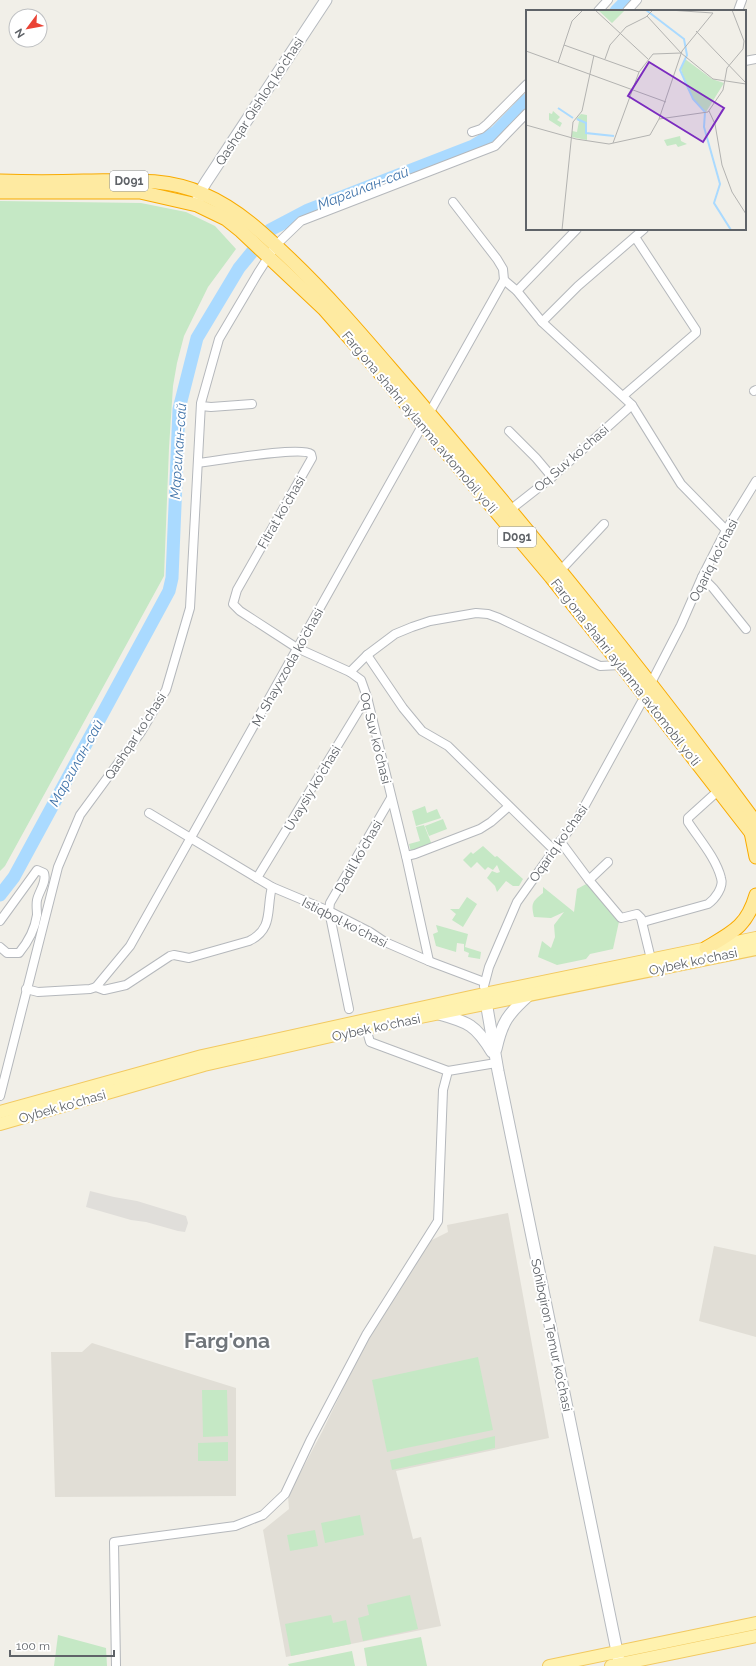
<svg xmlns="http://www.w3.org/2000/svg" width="756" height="1666" font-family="Raleway,sans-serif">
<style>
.industrial{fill:#e0deda}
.education{fill:#e1ded6}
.green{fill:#c5e8c5}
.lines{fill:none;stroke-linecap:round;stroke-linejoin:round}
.river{stroke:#aadaff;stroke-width:13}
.minor-casing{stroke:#b5b8bc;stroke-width:10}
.secondary-casing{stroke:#b6babf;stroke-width:13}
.primary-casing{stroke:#f2c960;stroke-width:14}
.trunk-casing{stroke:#f9ab00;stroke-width:15}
.minor{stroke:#fff;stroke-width:8}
.secondary{stroke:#fff;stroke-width:11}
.primary{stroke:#fff2af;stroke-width:12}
.trunk{stroke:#feeaa1;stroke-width:13}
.labels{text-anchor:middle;stroke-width:4;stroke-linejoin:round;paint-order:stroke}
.shield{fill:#fff;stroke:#8f9295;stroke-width:1}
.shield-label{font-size:12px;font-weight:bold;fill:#5f6368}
.street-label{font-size:13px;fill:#5f6368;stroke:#fff}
.water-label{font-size:14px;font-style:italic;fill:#4174aa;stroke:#fff}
.town-label{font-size:21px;font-weight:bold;fill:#70757a;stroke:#fff}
.inset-river{fill:none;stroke:#aadaff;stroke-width:2}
.inset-road{fill:none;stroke:#b3b3b1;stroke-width:1}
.view{fill:#7b2cbf;fill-opacity:0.15;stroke:#7b2cbf;stroke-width:2}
.inset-edge{fill:none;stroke:#5f6368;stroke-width:2}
</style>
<rect width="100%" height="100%" fill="#f1efe8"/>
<polygon class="industrial" points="90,1191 114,1197 137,1201 186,1216 188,1223 185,1232 178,1231 146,1222 131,1220 86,1207"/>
<g class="education">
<polygon points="508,1213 549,1438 396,1471 413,1539 421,1537 441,1626 286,1657 263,1530 289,1509 288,1496 322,1432 363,1348 430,1241 448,1232 447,1225"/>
<polygon points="714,1246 756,1255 756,1337 699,1321"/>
<polygon points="92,1343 236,1388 236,1496 55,1497 51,1352 82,1352"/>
</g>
<g class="green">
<polygon points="0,201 141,203 186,212 215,226 236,249 208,287 184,336 177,363 173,386 169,448 164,576 5,866 0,871"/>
<polygon points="425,806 427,813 437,809 441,818 416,826 412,811"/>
<polygon points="443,819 447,829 429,836 425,826"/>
<polygon points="424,825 432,845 411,852 409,844 420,841 416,827"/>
<polygon points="483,846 495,857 497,856 523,879 519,886 513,886 506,881 497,892 495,886 487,878 492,871 497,873 500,872 497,865 493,870 488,867 485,870 477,862 471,868 463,860 471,852 473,854"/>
<path d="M588,883l32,34 -7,32 -23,5 -4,5 -29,6 -19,-8 4,-16 9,7 4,-11 -1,-12 10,-13 -13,6 -17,-1c-3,-14 -2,-15 9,-24v-6l31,25 3,-23z"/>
<polygon points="467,897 477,904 463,927 452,920 456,914 450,909 459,909"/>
<polygon points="436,925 468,934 465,947 481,952 480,959 468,957 469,953 464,951 464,944 457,943 456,952 436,946 433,934 438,932"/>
<polygon points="478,1357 493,1430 387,1452 372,1380"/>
<polygon points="202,1390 227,1390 228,1436 203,1437"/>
<polygon points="495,1436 495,1448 392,1470 390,1460"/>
<polygon points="228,1442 228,1461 198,1461 198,1443"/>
<polygon points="360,1515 364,1535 325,1543 321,1523"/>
<polygon points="315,1530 318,1546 290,1551 287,1535"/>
<polygon points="410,1595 418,1629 363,1641 358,1618 369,1615 367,1605"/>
<polygon points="331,1615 333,1623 346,1620 351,1644 291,1656 285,1624"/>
<polygon points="58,1635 106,1648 107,1666 54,1666"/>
<polygon points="421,1637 427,1666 367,1666 364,1648"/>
<polygon points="352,1651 355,1666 289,1666 288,1664"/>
</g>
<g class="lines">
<g class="river">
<polyline points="616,11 627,0"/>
<polyline points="0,895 14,877 169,591 172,578 179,409 197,338 239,268 270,230 308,210 473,146 496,132 527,100"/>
</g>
<defs>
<g id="minor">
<polyline points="598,11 608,0"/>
<polyline points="627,11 637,0"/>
<polyline points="738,11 742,0"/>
<polyline points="745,61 756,59"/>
<polyline points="472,132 481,129 487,124 527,84"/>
<polyline points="453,202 497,259 503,269 504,280 517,291 542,322 632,405 681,484 726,530"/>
<polyline points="517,291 577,229"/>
<polyline points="542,322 578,286 644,229"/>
<polyline points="754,391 756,390"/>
<polyline points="623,396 696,333 696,330 635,237"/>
<polyline points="201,406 211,407 252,404"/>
<polyline points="509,431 536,458 552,477"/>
<path d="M198,463c18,-2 103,-17 113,-9l1,4 -75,132 -4,14 7,7 57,37 53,24"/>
<polyline points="510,510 552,477 632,405"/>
<polyline points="560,571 604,524"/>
<polyline points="702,577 713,588 746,629"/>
<polyline points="367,655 403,708 422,731 448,746 554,850"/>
<polyline points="651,683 681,625 702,577 726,530 756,481"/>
<polyline points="149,813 272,887 329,911 370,932 385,942 431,962 484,982"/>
<polyline points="560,841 589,880 608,862"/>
<polyline points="406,856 415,854 480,829 491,822 508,807"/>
<polyline points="257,878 367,697"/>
<polyline points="589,880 621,918 637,914 641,918 651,959"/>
<path d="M0,921l37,-51 7,3c3,9 -5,18 -7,27 -1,5 0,10 0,15 -2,14 -9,27 -18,38h-12l-7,-6"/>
<path d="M643,922l65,-18c7,-5 16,-17 13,-26 -5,-20 -22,-39 -33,-56v-4l31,-28"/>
<polyline points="429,961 406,856 367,697 361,680 350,672 367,655 395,634 412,627 430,621 476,613 488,614 499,618 600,666 621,665"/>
<polyline points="484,986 489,967 517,902 554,850 578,818 645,696"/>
<path d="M96,987l8,3 22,-5 44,-29 4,-1 15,3 60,-17c25,-12 17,-32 23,-54"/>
<polyline points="26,989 38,992 90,989 96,987 130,946 504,280"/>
<polyline points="349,1009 329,911 330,903 391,798"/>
<polyline points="366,1028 370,1042 448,1071"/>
<polyline points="0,1096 58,867 80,815 141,732 166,690 190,608 201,403 219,339 258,273 276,245 301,221 495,146 527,113"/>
<polyline points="116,1666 114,1542 235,1526 263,1515 285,1494 311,1439 366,1335 438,1221 443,1090 448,1071 496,1063"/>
</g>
<g id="secondary">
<polyline points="198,201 200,192 206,182 326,0"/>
<polyline points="485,996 498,1071 620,1666"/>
<path d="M439,1014c29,8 37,11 53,38"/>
<path d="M496,1049c6,-27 12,-35 32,-53"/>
</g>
<g id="primary">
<polyline points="0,1112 202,1056 484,994 756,938"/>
<polyline points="0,1124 204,1065 366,1028 756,949"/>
<polyline points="549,1666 756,1623"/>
<polyline points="611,1666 756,1636"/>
</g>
<g id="trunk">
<path d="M0,181c28,1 56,1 84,0 39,0 83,-4 119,13 35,15 61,40 88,66 43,41 81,87 120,132 119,140 236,282 345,431"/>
<polyline points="0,192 140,192 197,205 226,219 241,231 324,309 368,359 551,577 621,665 756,839"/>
<polyline points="751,832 756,857"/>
<path d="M706,948c27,-16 41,-22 50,-53"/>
</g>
</defs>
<use href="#minor" class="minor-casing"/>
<use href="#secondary" class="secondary-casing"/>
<use href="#primary" class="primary-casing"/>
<use href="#trunk" class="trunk-casing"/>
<use href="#minor" class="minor"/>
<use href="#secondary" class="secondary"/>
<use href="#primary" class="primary"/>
<use href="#trunk" class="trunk"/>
</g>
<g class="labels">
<g class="shield">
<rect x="110" y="171" width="38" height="20" rx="3"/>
<rect x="498" y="527" width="38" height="20" rx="3"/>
</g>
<g class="shield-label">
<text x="129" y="185">D091</text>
<text x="517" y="541">D091</text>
</g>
<g class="street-label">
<text transform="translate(259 101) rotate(-57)" y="5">Qashqar Qishloq koʻchasi</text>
<text transform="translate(420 422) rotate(50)" y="5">Fargʻona shahri aylanma avtomobil yoʻli</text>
<text transform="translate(571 458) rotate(-41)" y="5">Oq Suv koʻchasi</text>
<text transform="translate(281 512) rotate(-60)" y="5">Fitrat koʻchasi</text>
<text transform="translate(713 560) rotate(-63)" y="5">Oqariq ko'chasi</text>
<text transform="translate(287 667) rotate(-61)" y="5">M. Shayxzoda koʻchasi</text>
<text transform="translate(626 672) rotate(52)" y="5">Fargʻona shahri aylanma avtomobil yoʻli</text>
<text transform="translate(135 736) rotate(-57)" y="5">Qashqar koʻchasi</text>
<text transform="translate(376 738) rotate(76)" y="5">Oq Suv koʻchasi</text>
<text transform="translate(312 788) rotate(-59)" y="5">Uvaysiy koʻchasi</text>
<text transform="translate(558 843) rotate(-55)" y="5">Oqariq ko'chasi</text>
<text transform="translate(358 856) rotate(-60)" y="5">Dadil koʻchasi</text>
<text transform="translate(345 922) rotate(27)" y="5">Istiqbol koʻchasi</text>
<text transform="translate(693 961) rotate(-12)" y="5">Oybek ko‘chasi</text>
<text transform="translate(376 1027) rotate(-12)" y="5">Oybek ko‘chasi</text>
<text transform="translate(62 1106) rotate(-16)" y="5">Oybek ko‘chasi</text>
<text transform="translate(552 1335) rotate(78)" y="5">Sohibqiron Temur koʻchasi</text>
</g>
<g class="water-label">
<text transform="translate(363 188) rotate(-21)" y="5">Маргилан-сай</text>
<text transform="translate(178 451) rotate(-86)" y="5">Маргилан-сай</text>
<text transform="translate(76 763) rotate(-61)" y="5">Маргилан-сай</text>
</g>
<g class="town-label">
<text x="227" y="1348">Farg'ona</text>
</g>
</g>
<g transform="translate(526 10)">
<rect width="220" height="220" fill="#f1efe8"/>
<path d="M72,0h27l-13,13zM159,49l27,20 12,4 -18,29 -12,-12 -9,-16 -4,-15zM27,101l7,6 -3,3 5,3 -2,4 -11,-7v-7l3,1zM55,104l6,1v25l-15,-3v-6l5,1 2,-11 -3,-2zM154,126l1,5 6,3 -9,3 -2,-3 -9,2 -3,-6z" fill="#c5e8c5"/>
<path class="inset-river" d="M120,0l38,29 3,16 -7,15 13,29 12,13 -1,15 16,57 -6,19 17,27M32,98l15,10M51,109l9,4v10l28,3"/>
<path class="inset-road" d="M69,0l53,49M143,0l44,3M121,6l34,37M170,21l50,52M38,35l75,27M0,41l140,51M79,49l5,-14 16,-18 20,-10 7,-7M32,53l14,-42 11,-11M183,101l6,13 7,41 10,27 14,22M133,109l23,-68 31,-38M0,115l50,14 33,5 41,-9 9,-16 49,-7 15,-22 4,-22 16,-19 1,-8 -12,-31M87,133l26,-71 14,-18 28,-1 32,26 33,5M36,220l11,-108 9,-11 12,-56"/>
<path class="view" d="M123,52l75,46 -21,34 -75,-46z"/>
<rect width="220" height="220" class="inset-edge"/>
</g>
<g transform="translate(28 28) rotate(238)"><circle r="19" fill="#ffffff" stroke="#bfc1c3"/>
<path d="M0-3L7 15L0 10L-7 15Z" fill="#ea4335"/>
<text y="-6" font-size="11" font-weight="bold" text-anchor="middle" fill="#5f6368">N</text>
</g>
<path d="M10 1650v6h104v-6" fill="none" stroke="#5f6368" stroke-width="2"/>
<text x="16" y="1650" font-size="12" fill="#5f6368" stroke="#ffffff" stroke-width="3" paint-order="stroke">100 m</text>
</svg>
